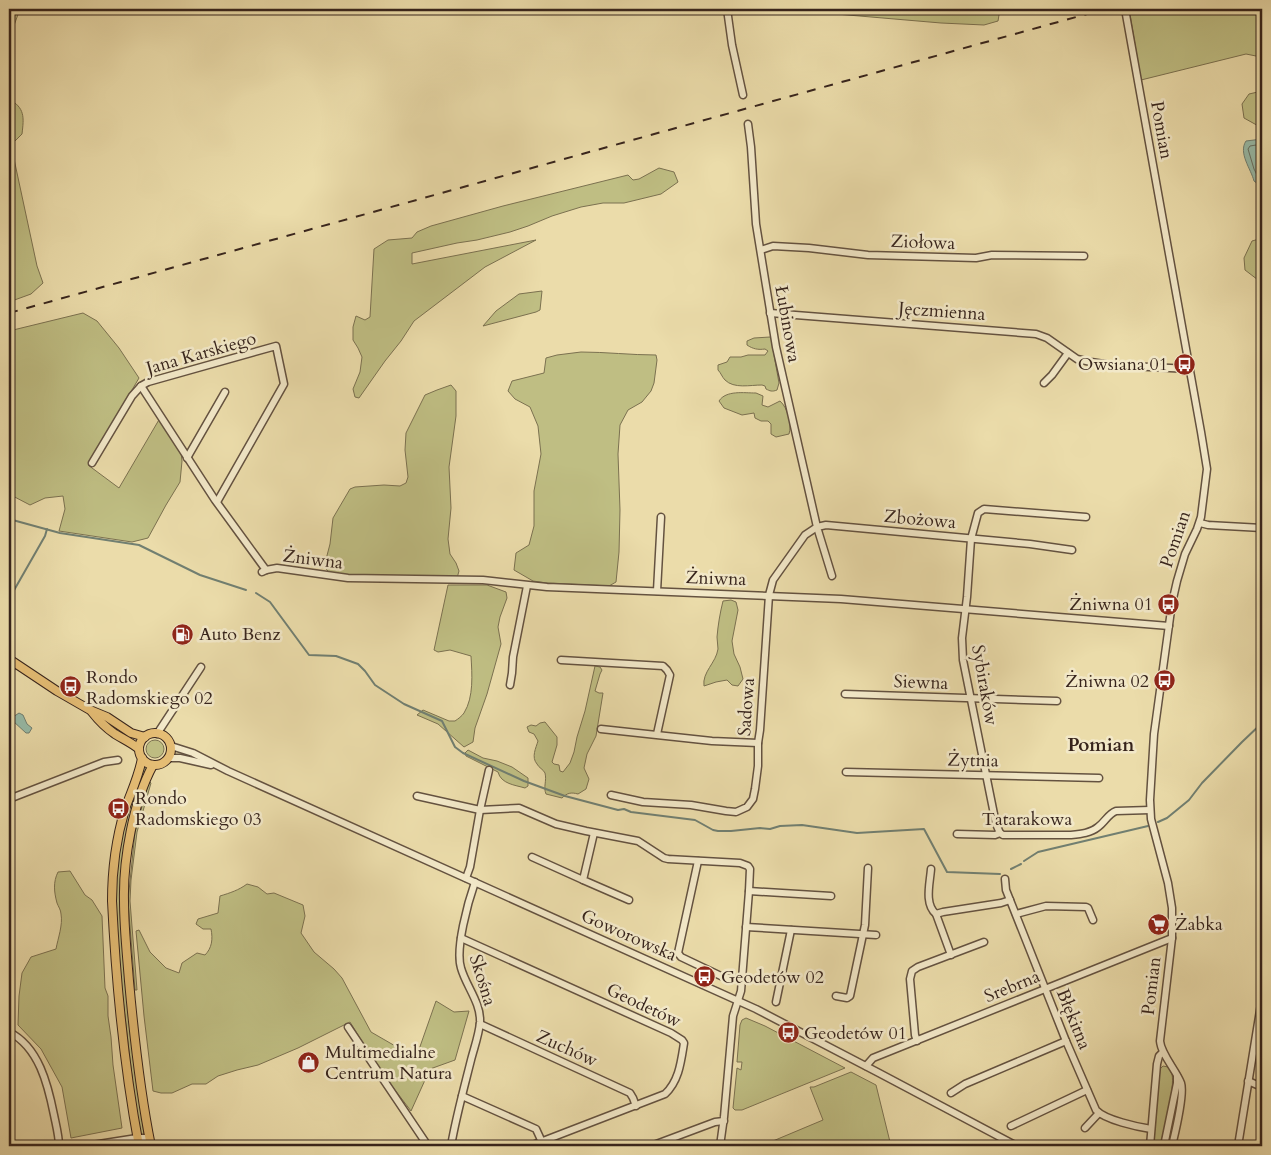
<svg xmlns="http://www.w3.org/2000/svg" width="1271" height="1155" font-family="Cardo,serif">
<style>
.green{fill:#bfbe83;stroke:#7b7150}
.water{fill:#98bca9;stroke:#717f71}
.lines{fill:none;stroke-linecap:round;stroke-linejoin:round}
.shore{stroke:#687062;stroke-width:1}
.stream{stroke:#717f71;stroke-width:2}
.minor-casing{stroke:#645240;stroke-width:9}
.major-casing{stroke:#37241c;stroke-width:10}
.minor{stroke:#f2e8c8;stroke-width:6}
.major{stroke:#e6be75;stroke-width:8}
.rail{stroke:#37241c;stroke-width:2;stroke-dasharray:9 9;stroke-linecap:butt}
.labels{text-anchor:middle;stroke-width:5;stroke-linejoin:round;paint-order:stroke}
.street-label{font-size:18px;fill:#37241c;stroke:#f2e8c8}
.poi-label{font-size:18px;fill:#37241c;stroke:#f2e8c8;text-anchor:start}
.neighbourhood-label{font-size:19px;font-weight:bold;fill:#37241c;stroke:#f2e8c8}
</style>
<rect width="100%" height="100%" fill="#ebdcaa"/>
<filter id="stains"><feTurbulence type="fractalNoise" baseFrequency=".004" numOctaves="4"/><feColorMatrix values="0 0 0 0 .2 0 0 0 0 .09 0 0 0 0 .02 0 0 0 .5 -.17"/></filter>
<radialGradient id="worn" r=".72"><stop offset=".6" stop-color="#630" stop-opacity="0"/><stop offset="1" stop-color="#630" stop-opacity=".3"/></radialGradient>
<g class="green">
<polygon points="9,9 20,9 9,39"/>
<polygon points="778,9 1000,9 998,21 984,25 941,23"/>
<polygon points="1129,9 1262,9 1262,54 1256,56 1246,54 1141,80"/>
<polygon points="1262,91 1262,128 1244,118 1242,104 1249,94"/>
<path d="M9,99c16,9 15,18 13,35l-11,11 26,121 6,17 -12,11 -22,8z"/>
<polygon points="659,168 674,172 678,182 661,194 624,203 603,203 581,207 552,216 528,226 510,232 477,240 457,243 412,253 412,264 536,240 485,267 414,321 401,341 385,361 359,398 355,397 353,389 360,372 362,357 358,348 353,340 353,327 356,316 365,320 370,317 374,249 388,240 412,238 417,232 431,226 503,206 628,175 633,180 639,179"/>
<polygon points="1259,239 1262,239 1262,283 1245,270 1244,258 1252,241"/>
<polygon points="542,291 540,310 536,312 483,326 496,311 519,294"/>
<polygon points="83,313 97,321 119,348 139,378 88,465 119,488 160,418 180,443 182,461 180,482 166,505 148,538 132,542 59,531 65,509 63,496 45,498 30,505 9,494 9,331"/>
<path d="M770,337l1,1 8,45 -2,7c-5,2 -7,1 -11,-1l-1,-3 -3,-1c-12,0 -28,4 -37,-5 -3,-3 -4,-7 -7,-10v-5l9,-3 3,-5h11l7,-2h17l3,-4 -3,-2c-7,1 -12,0 -18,-4v-4l7,-3z"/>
<path d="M581,352c25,0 50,3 75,3l1,5 -3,23 -3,8 -9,11 -14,8 -8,15 -2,29 2,56 -1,42 -3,30 -7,4 -62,-3 -14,-2 -19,-11 2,-17 13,-8 5,-19v-35l7,-37 -3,-28 -8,-19 -15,-8 -7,-8 4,-10 32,-8 2,-15 11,-3z"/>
<polygon points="451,385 456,391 456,416 449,467 451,508 448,539 450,554 456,563 459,571 457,578 348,575 330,573 324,567 330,544 333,518 350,489 355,487 384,485 400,486 406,483 408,477 405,450 406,433 425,395 437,390"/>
<path d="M756,393l7,3 -1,9 6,2 12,-6c8,7 12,24 9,33l-13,3 -5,-3v-10l-3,-3h-7l-6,-3 -1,-5 -12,2 -18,-7 -5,-7c7,-11 25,-8 37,-8z"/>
<path d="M448,585h39l19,7 1,6 -7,19 -2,10 3,17 -14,50 -12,34 -2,14 -9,5 -26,-23 -21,-9 6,-5 26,11h6c3,-2 7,-5 9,-8 10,-16 8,-39 7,-57l-21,-6 -12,2 -4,-2z"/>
<path d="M731,600l5,2 2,8 -6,31 2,13 6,13 3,12 -5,7 -6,-1 -5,-5 -11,2 -12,4c-2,-14 12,-23 14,-37 0,-4 -1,-8 -1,-12 1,-12 3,-24 6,-36z"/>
<path d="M595,666l5,1 2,3 -2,4 -5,17 4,2h4l-7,43 -9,18 -3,14 5,11 -3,10 -8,5c-7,-2 -11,-1 -16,4l-16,-4c-3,-7 1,-13 -1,-21 -2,-4 -6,-5 -8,-9 -6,-7 -1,-16 1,-23l-4,-7 -5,-2 -2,-5 4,-2 5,1 4,-3 5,-1 12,15v8l-5,17 2,2 5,1 1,6 3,1 7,-9 4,-11 3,-15 8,-26z"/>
<circle cx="155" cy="749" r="9"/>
<path d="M468,750l15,8 14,3 15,6 16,11v8l-3,2c-10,-3 -24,-4 -27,-16l-32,-16 -1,-3z"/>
<polygon points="144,767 147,768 137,796 124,852 120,888 126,982 144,1135 139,1136 121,982 115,887 119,851 127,815"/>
<polygon points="149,781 151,783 137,832 131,880 130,901 137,990 135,990 128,901 135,832"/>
<path d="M70,871l15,24 7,5 10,16 3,72 3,8v20l3,21 2,28 9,63 -51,10 -9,-51 -21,-38 -23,-24 1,-29 3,-23 9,-16 25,-8c2,-11 7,-24 5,-35 0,-4 -3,-8 -4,-11 -3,-11 -4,-21 1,-31z"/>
<path d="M247,884l11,3 9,7 7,-1 29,12 2,11 -4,17 13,19 20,17 8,9 29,54 45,26 20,-57 18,11 15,-1 -14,49 -25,9 -19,42 -32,-42 -29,-47 -52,26 -40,17 -21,5 -19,6 -12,8h-14l-20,9h-11l-8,-2 -9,-75 -8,-85 3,-1 11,22 16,16 13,5 3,-10 15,-10 8,2c7,-7 8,-16 6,-26h-8l-7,-5 2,-5 20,-6 2,-17c10,-3 19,-6 27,-12z"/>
<polygon points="746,1018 765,1026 845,1068 742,1110 735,1110 733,1108 737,1068 741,1070 742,1062 737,1062 740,1025 742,1020"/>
<path d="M1163,1066l5,1c1,1 3,5 4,7 3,15 -8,56 -12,72h-7l7,-77z"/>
<polygon points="851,1072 876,1085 891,1146 761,1146 823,1120 810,1087 814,1087"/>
</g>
<g class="water">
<path d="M1262,139v45h-4l-4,-3c-3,-12 -16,-28 -8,-40z"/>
<polygon points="19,713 23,715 27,724 32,728 29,733 26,733 13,721 13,717"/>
</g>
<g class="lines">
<polyline class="shore" points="1262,144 1250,146 1248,149 1254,169 1258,177 1262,179"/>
<g class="stream">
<polyline points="9,519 60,533 139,545 200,575 246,590"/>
<polyline points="256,593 270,602 309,655 336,656 358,664 365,671 375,685 404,704 442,721 455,747 463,753 524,781 565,796 618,810 624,809 631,812 695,820 713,830 718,831 731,831 760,828 770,829 780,826 802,825 857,833 924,829 947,872 1000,874"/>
<polyline points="9,599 45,536 47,529"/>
<polyline points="1158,822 1167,818 1189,800 1202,783 1242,742 1262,723"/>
<polyline points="1024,861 1038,852 1148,826"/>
<polyline points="1011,869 1021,864"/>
</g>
<defs>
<g id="minor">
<polyline points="727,9 732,45 743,95"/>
<path d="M1125,9l76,423 6,37 -6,48 -4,12 -12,25 -8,27 -5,22 -18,131 -4,66 1,19 17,64 4,25v30l-12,103c1,13 16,29 21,42 4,11 -6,50 -9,63"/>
<polyline points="761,250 773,246 809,248 868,255 976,258 992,255 1084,256"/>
<polyline points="770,313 1036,334 1047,338 1077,359 1091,362 1110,365 1190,369"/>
<polyline points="1044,383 1052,375 1068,353"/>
<polyline points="141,386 215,500 266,570"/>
<polyline points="187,458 225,392"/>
<polyline points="92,463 132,396 141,386 148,382 276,346 284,384 217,502"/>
<polyline points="1200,523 1208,525 1262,528"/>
<polyline points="262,572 266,570 277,568 348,578 483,580 547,587 841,599 1169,626"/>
<polyline points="832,576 817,527 826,525 1030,544 1072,550"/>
<polyline points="657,591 661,517"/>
<polyline points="561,660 663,666 667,670 670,675 657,734"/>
<polyline points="9,672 14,663"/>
<polyline points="510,685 512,673 513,657 527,586"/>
<polyline points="845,694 1057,701"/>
<polyline points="601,729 712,741 758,743"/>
<polyline points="157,734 201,667"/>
<polyline points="171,746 193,753 228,771 756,1009 879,1073 1017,1146"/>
<polyline points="168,758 180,758 211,765"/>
<polyline points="846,772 1099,778"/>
<polyline points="611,795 643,802 691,805 726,811 736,812 747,807 753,799 755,789 758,766 758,743 760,730 769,595 773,580 805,535 817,527 776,347 756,224 751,147 748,124"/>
<polyline points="417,796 480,810 519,808 556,824 586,831 638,841 664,858 668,859 740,863 748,866 750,869 749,891 742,979 741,991 733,1016 724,1117 720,1146"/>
<polyline points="9,799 104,762 118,760"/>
<polyline points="594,833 583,880 629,900"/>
<polyline points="1000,833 996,824 963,660 962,638 967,597 971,539 978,513 984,509 1086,517"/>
<path d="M957,834l38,1 5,-2 3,2h68c10,-1 20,-2 27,-8 7,-5 10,-13 18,-16l34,-1"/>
<polyline points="532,857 583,880"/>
<polyline points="698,861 678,953 681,957 723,977 742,979"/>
<path d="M931,869c-1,14 -7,35 5,45l15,41"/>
<polyline points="466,878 470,867 480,810 489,770"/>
<path d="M1005,879l1,11 60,151 30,69c9,10 42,17 55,19"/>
<polyline points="749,891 831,896"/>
<polyline points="936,914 943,912 1001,903 1010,900"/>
<polyline points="1016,914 1046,906 1086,907 1088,908 1093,920"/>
<polyline points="746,927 876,935"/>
<path d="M461,938l210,95 11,7 2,3c-3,19 -5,38 -19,51l-135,52"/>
<polyline points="836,996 847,998 850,996 865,925 868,868"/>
<polyline points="776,1002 791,930"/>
<polyline points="480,1024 630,1093 633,1098 636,1106"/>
<polyline points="348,1027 428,1146"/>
<path d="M9,1032c30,15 39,53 45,83 2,10 5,21 5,31"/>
<polyline points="917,1041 915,1035 910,979 912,971 918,967 984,942"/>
<polyline points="866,1066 873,1058 1172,938"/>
<polyline points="1248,1081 1262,1087"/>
<polyline points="951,1093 965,1084 1066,1041"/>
<polyline points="462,1096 536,1129 542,1142"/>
<polyline points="1011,1126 1087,1090"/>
<polyline points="1085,1128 1099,1113"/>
<polyline points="86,1146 137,1138 149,1138"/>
<path d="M451,1146c5,-29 13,-58 20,-86 3,-12 8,-25 9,-38 1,-19 -14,-36 -19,-54 -6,-19 7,-66 14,-86"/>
<polyline points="651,1146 715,1122 724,1121"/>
<polyline points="1150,1146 1157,1064 1159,1056 1163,1052"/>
<polyline points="1164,1146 1177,1083 1177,1076"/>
<polyline points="1238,1146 1262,998"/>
</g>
<g id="major">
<polyline points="9,659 57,691 90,710 107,717 131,733 145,737"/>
<path d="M92,712c7,9 14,16 23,22 8,5 17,9 24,15"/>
<circle cx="155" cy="749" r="16"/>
<path d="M139,1146c-15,-80 -23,-163 -27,-245 0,-31 4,-62 13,-92 6,-17 14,-33 17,-51"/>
<path d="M151,1146c-11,-54 -17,-110 -22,-165 -2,-27 -5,-53 -5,-80 -1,-41 9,-99 29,-136"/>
</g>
</defs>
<use href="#minor" class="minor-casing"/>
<use href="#major" class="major-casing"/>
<use href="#minor" class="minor"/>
<use href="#major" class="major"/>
<polyline class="rail" points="9,313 1105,9"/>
</g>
<defs>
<symbol id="bus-disc" viewBox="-11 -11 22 22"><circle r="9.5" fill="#8f2418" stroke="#f2e8c8"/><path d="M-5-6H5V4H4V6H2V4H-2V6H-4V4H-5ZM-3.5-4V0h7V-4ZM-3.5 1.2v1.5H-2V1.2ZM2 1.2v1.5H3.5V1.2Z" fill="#fff"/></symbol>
<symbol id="fuel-disc" viewBox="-11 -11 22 22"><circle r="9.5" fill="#8f2418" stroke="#f2e8c8"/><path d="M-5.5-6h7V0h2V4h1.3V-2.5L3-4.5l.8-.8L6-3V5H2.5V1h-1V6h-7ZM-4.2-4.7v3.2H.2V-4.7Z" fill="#fff"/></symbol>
<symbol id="supermarket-disc" viewBox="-11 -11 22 22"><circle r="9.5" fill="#8f2418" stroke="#f2e8c8"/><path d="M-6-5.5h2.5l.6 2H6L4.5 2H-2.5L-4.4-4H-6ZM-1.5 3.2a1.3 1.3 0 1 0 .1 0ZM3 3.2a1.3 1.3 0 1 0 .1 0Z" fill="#fff"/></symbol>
<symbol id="shop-disc" viewBox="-11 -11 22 22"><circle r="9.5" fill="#8f2418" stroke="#f2e8c8"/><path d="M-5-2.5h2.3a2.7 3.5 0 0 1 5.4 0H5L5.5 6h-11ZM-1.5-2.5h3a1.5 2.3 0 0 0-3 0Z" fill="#fff"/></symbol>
</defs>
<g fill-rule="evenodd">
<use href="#bus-disc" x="1172" y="352" width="25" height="25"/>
<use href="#bus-disc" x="1156" y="592" width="25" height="25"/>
<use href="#fuel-disc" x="170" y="622" width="25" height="25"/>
<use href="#bus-disc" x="1152" y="668" width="25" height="25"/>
<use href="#bus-disc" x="58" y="674" width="25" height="25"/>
<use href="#bus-disc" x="106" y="796" width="25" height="25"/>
<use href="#supermarket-disc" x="1146" y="912" width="25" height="25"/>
<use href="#bus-disc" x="692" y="964" width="25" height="25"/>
<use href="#bus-disc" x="776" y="1020" width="25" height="25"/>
<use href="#shop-disc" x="296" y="1050" width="25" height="25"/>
</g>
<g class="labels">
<g class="street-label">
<text transform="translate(1162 130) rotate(80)" y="6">Pomian</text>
<text transform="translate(923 242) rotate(2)" y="6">Ziołowa</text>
<text transform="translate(942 311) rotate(4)" y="6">Jęczmienna</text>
<text transform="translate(788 324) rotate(80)" y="6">Łubinowa</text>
<text transform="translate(201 353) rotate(-16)" y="6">Jana Karskiego</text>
<text transform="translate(920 519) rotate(5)" y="6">Zbożowa</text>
<text transform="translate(1175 539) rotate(-71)" y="6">Pomian</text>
<text transform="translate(313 559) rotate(7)" y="6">Żniwna</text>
<text transform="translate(716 578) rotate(2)" y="6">Żniwna</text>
<text transform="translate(921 682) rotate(2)" y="6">Siewna</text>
<text transform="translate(985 685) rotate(80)" y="6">Sybiraków</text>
<text transform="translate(746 707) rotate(-86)" y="6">Sadowa</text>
<text transform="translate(973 760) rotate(1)" y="6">Żytnia</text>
<text x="1027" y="825">Tatarakowa</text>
<text transform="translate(629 935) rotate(24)" y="6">Goworowska</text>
<text transform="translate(483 980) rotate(73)" y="6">Skośna</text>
<text transform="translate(1012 986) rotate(-22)" y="6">Srebrna</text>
<text transform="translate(1151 986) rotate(-83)" y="6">Pomian</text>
<text transform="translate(644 1005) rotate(25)" y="6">Geodetów</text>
<text transform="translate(1074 1019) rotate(68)" y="6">Błękitna</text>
<text transform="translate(567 1048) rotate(24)" y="6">Zuchów</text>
</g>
<g class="poi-label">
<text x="1168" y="370" text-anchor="end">Owsiana 01</text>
<text x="1153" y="610" text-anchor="end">Żniwna 01</text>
<text x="199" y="640">Auto Benz</text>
<text x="86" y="683">Rondo<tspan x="86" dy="21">Radomskiego 02</tspan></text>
<text x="1149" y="687" text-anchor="end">Żniwna 02</text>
<text x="135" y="804">Rondo<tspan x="135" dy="21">Radomskiego 03</tspan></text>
<text x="1175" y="930">Żabka</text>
<text x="721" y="983">Geodetów 02</text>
<text x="804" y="1039">Geodetów 01</text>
<text x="325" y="1058">Multimedialne<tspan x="325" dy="21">Centrum Natura</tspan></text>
</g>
<g class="neighbourhood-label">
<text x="1101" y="751">Pomian</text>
</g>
</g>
<rect width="1271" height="1155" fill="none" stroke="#ebdcaa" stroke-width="30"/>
<rect x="10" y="10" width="1251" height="1135" fill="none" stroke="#37241c" stroke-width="2.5"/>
<rect x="15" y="15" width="1241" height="1125" fill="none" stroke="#37241c"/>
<rect width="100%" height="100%" filter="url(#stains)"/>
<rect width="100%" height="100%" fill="url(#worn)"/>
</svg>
